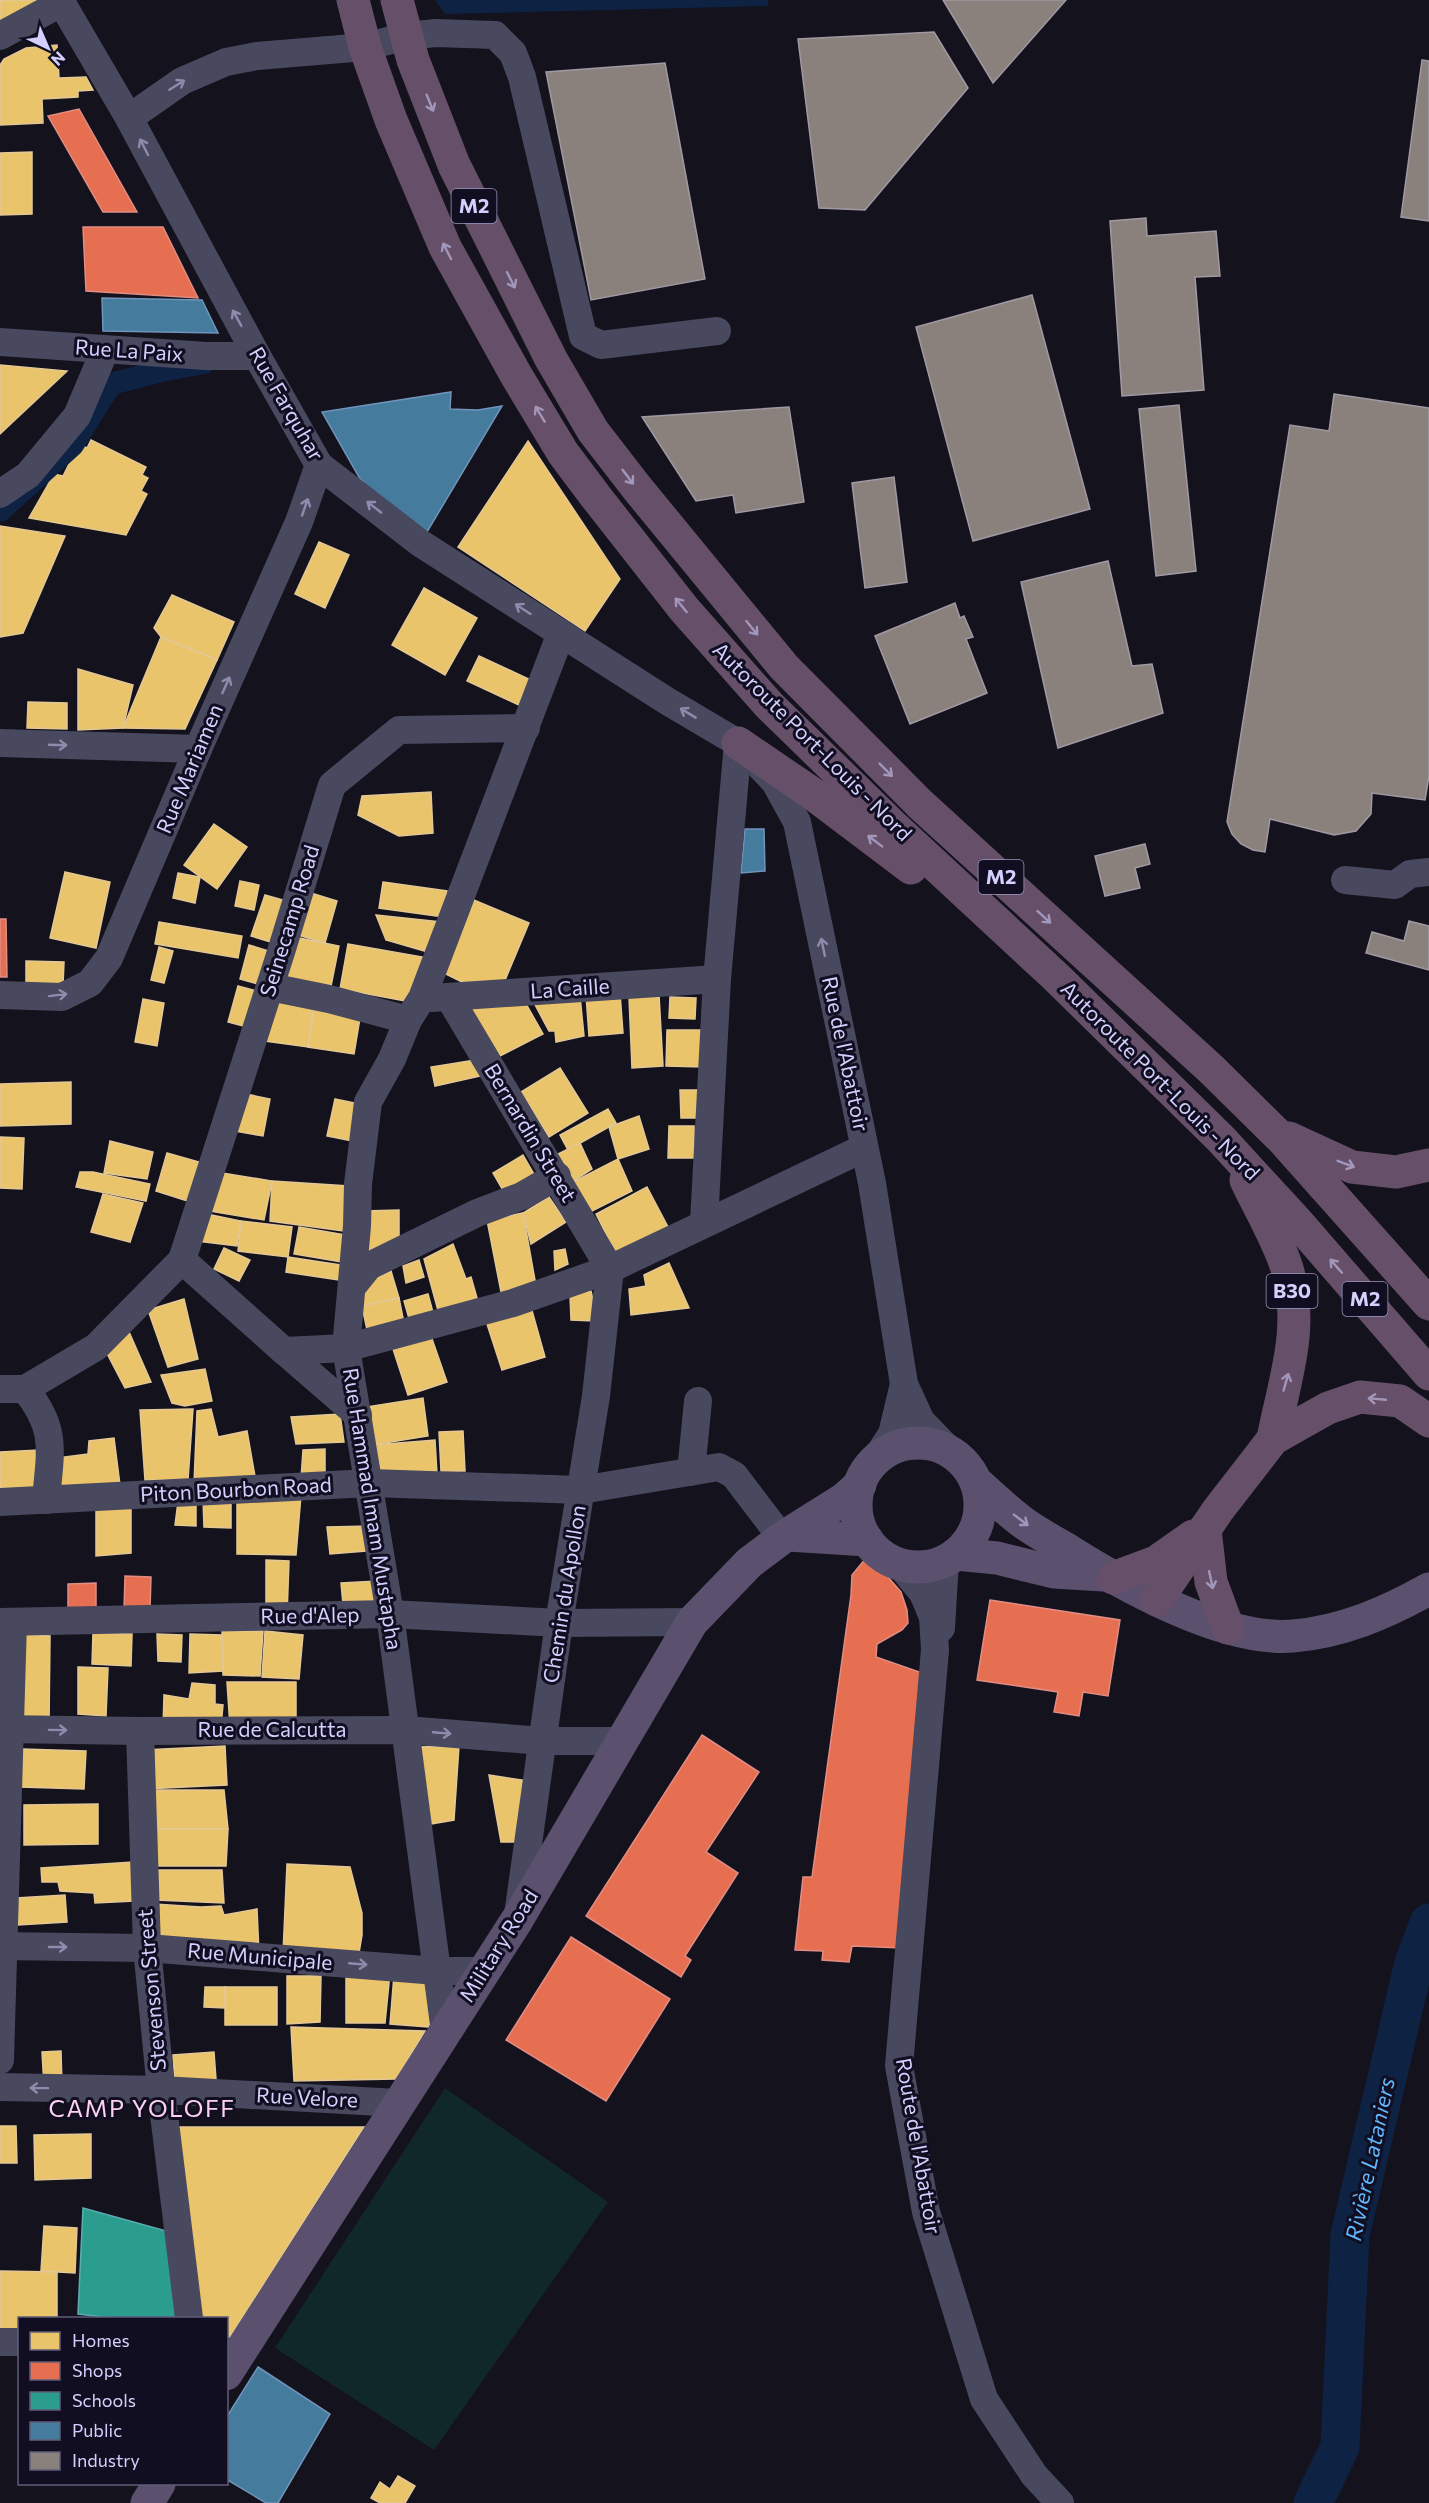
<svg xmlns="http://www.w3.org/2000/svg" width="1429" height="2503" font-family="Commissioner,sans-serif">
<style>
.green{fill:#112829}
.water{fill:#0e2343}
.homes{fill:#e9c46a;stroke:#e3c896;stroke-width:1.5}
.shops{fill:#e76f51;stroke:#e18c85;stroke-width:1.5}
.schools{fill:#2a9d8f;stroke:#5dacb0;stroke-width:1.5}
.public{fill:#457b9d;stroke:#7094ba;stroke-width:1.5}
.industry{fill:#8a817c;stroke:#a099a3;stroke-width:1.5}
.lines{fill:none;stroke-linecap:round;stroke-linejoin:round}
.canal{stroke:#0e2343;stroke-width:22}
.river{stroke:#0e2343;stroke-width:39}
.minor{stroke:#48485e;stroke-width:28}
.major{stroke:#5b516f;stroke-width:33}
.highway{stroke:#665069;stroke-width:33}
.oneway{stroke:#8e8cae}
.oneway2{stroke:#a296bb}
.oneway3{stroke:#9e97be}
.labels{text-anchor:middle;stroke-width:6;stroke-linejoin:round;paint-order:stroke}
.shield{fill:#110e22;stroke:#9a96bc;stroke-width:1.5}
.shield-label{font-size:20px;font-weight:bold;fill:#d4d0fe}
.street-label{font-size:21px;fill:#d4d0fe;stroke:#110e22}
.water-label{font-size:22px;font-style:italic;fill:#60b7fd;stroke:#110e22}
.quarter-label{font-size:24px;letter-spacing:1.5px;fill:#fed2ef;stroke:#110e22}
</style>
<rect width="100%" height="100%" fill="#14121d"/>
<polygon class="green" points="445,2088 608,2202 434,2450 275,2348"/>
<polygon class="water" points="435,0 768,0 768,6 445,14"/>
<g class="homes">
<polygon points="0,0 36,0 39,9 0,32"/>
<polygon points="57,45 59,78 86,77 93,90 78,91 78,97 42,99 43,123 0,125 0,65 4,59 26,48"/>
<polygon points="32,152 32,214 0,215 0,153"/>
<polygon points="0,365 67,371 0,434"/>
<polygon points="91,440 146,467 142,475 148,478 141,491 147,494 126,535 29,518 54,474 63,476 79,444 87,448"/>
<polygon points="528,441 620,579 585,631 458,547"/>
<polygon points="0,526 65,536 23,633 0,637"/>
<polygon points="319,542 349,555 325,608 295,594"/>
<polygon points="424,588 477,618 445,675 392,645"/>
<polygon points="172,595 234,622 217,660 161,637 154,628"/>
<polygon points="161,637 217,660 185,729 123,728"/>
<polygon points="479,656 533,681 521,706 467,681"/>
<polygon points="78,669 133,685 123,728 78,730"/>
<polygon points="28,702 67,703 67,729 27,728"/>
<polygon points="431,792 433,833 399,836 358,815 362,796"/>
<polygon points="214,824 247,847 217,889 184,865"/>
<polygon points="65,872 110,882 96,948 50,938"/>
<polygon points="178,873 200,877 195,903 173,898"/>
<polygon points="240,881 259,885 254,910 235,906"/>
<polygon points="383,882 447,891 443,917 379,908"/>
<polygon points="311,893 337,901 325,943 298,935"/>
<polygon points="265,895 290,902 277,944 251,936"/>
<polygon points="469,898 529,923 503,985 466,984 444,973"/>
<polygon points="376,915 441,922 428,952 386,940"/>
<polygon points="159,922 242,936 238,958 155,944"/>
<polygon points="295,937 339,946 331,986 287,977"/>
<polygon points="348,944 428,958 405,1001 340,989"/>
<polygon points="249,945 275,953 265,986 240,979"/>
<polygon points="159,947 173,951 164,983 151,980"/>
<polygon points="26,961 64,962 63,985 26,986"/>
<polygon points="238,986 261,992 251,1028 228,1022"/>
<polygon points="620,993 623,1033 589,1036 586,995"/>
<polygon points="659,995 663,1066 632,1068 629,997"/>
<polygon points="580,996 584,1036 556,1042 555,1031 549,1031 533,1001"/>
<polygon points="670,997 696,998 695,1019 669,1018"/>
<polygon points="271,998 314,1004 308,1047 265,1041"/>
<polygon points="143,999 164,1003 157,1046 135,1042"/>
<polygon points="525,1002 543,1034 492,1060 468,1007"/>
<polygon points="315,1005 361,1012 354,1054 308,1047"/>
<polygon points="667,1030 704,1030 703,1067 666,1066"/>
<polygon points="481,1059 489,1074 435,1086 431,1067"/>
<polygon points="560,1068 588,1113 549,1137 521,1092"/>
<polygon points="71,1082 71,1124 0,1126 0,1084"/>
<polygon points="680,1090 703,1090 703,1118 681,1118"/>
<polygon points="241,1093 270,1099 263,1136 234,1131"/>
<polygon points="335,1099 360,1104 353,1141 327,1136"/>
<polygon points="608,1109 616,1123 568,1150 560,1135"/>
<polygon points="639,1116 649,1149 618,1159 609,1127"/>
<polygon points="669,1126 694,1126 694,1158 668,1158"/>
<polygon points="0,1137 24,1138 22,1189 0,1188"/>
<polygon points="110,1141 153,1152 147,1179 104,1173"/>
<polygon points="580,1143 592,1169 569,1184 552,1157"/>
<polygon points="167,1153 206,1164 194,1203 156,1191"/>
<polygon points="523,1155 538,1181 508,1199 493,1173"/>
<polygon points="618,1159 632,1191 586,1214 569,1184"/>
<polygon points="80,1172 93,1172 150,1184 146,1201 76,1187"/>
<polygon points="216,1172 272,1181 264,1220 209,1211"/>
<polygon points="272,1181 349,1186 343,1231 270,1221"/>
<polygon points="647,1187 668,1227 616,1254 596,1214"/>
<polygon points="103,1194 143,1203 130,1242 91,1232"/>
<polygon points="549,1197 566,1222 531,1244 523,1213"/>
<polygon points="399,1210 399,1251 360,1253 363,1211"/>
<polygon points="202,1213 241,1221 237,1246 197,1241"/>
<polygon points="523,1213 536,1286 501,1292 487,1220"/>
<polygon points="241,1221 292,1227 288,1257 238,1251"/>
<polygon points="299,1227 352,1236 347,1263 294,1254"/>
<polygon points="453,1244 466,1279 471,1277 479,1305 439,1314 424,1259"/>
<polygon points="224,1248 250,1260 239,1281 214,1269"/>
<polygon points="565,1249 568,1264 555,1270 554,1251"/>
<polygon points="288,1257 347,1266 345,1281 286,1272"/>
<polygon points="419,1260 424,1277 406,1283 403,1266"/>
<polygon points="669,1263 689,1308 631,1315 629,1289 646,1286 644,1275"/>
<polygon points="391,1271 399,1298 362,1306 358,1287"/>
<polygon points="591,1291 594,1305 594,1321 571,1320 570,1295"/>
<polygon points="428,1294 434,1316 410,1322 404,1301"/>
<polygon points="399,1298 404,1323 367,1330 362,1306"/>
<polygon points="184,1299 198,1359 168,1367 148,1310"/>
<polygon points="531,1307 545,1357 502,1370 486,1321"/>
<polygon points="126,1325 151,1382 125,1388 102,1344"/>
<polygon points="431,1336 447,1382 408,1395 393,1349"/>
<polygon points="205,1369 212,1401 185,1406 172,1403 161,1375"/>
<polygon points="423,1398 428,1436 373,1445 366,1407"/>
<polygon points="193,1409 188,1480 145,1480 140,1410"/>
<polygon points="211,1409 218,1437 247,1431 256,1482 194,1484 197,1411"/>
<polygon points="340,1414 344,1442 296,1444 291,1417"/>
<polygon points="463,1431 465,1471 441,1471 439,1432"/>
<polygon points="114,1438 120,1485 55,1491 50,1459 88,1454 89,1441"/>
<polygon points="435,1440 437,1474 375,1479 373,1445"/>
<polygon points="325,1449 325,1479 301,1479 303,1450"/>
<polygon points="39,1450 39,1488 0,1488 0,1452"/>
<polygon points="301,1495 296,1555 237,1554 237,1496"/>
<polygon points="231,1498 231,1528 204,1527 203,1499"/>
<polygon points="196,1500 196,1526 175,1525 178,1502"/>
<polygon points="131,1502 131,1553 96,1556 96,1503"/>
<polygon points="369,1526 366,1551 330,1554 327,1527"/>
<polygon points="266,1560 289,1561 287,1616 266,1617"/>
<polygon points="378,1581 382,1612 344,1615 341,1583"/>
<polygon points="222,1631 263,1631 260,1676 223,1675"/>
<polygon points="265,1631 303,1635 299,1679 262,1677"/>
<polygon points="93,1633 132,1634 131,1666 92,1664"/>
<polygon points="8,1634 50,1636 49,1727 10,1726"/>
<polygon points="157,1634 182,1635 181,1662 158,1661"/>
<polygon points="190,1634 222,1635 223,1671 189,1673"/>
<polygon points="78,1667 108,1668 106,1716 78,1714"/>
<polygon points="227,1682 296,1682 296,1727 230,1727"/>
<polygon points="192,1683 215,1685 215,1704 223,1705 221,1727 163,1729 164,1695 189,1699"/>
<polygon points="225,1746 227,1785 145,1789 143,1750"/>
<polygon points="459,1746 454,1820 419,1826 416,1747"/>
<polygon points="22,1749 86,1751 84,1789 20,1787"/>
<polygon points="489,1775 528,1781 518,1842 501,1842"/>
<polygon points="148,1790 224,1790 228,1829 151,1829"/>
<polygon points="98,1804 98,1844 24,1845 24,1805"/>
<polygon points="151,1829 228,1829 226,1866 152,1866"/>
<polygon points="133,1862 135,1901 95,1903 94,1893 60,1891 58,1882 42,1882 41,1868"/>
<polygon points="287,1864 350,1867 362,1913 362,1935 359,1953 283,1954"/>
<polygon points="154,1870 222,1870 224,1903 155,1900"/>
<polygon points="65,1895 67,1922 18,1925 16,1898"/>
<polygon points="154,1904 201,1907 221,1906 224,1915 257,1909 259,1954 158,1955"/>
<polygon points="390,1973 385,2023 346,2023 346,1975"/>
<polygon points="394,1975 455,1976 428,2027 390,2024"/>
<polygon points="287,1976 321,1976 320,2022 287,2024"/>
<polygon points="205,1987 225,1987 225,2008 204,2007"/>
<rect x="225" y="1987" width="52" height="38"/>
<polygon points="291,2027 425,2031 396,2079 294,2081"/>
<polygon points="61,2051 62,2086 44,2087 42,2052"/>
<polygon points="214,2052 217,2093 176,2096 173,2055"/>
<polygon points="0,2126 16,2126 17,2163 0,2163"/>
<polygon points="177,2127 364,2127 230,2337 226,2337 226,2318 197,2318"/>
<polygon points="91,2134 91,2178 35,2180 34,2135"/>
<polygon points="44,2226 77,2228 75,2273 41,2271"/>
<polygon points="0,2271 57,2272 57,2318 20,2318 20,2344 0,2345"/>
<polygon points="398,2476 415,2486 405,2503 380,2503 371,2498 380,2482 390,2489"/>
</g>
<g class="shops">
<polygon points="79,109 137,212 103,212 48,116"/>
<polygon points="83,227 163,227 198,298 86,291"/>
<polygon points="0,919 6,919 7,977 0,977"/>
<polygon points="866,1558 888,1577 901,1592 907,1610 908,1623 902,1630 877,1644 876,1657 925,1674 902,1948 852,1946 849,1962 822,1960 823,1951 795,1950 803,1877 812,1877 851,1595 852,1575"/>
<polygon points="125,1576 151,1577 150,1610 124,1609"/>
<polygon points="96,1583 96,1609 68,1609 68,1584"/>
<polygon points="990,1600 1120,1620 1108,1696 1083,1692 1079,1716 1054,1712 1058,1692 977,1680"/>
<polygon points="702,1735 759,1772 706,1852 738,1873 685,1956 691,1960 681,1977 586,1916"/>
<polygon points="571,1937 670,1999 606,2101 506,2040"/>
</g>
<polygon class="schools" points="83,2208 170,2232 184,2318 113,2318 78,2314"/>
<g class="public">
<polygon points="102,298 202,300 218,333 103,331"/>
<polygon points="451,392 450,409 478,410 502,406 424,537 392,517 359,477 322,412"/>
<polygon points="745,829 764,829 765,871 741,873"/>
<polygon points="258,2367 330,2414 278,2503 266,2503 226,2479 226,2418"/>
</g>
<g class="industry">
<polygon points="943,0 1066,0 993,83"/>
<polygon points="934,32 968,88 865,210 819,208 798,39"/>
<polygon points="1422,60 1429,61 1429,221 1401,217"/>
<polygon points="665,63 705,279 591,300 546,72"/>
<polygon points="1146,218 1147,236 1216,231 1220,276 1195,277 1204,390 1122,396 1110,221"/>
<polygon points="1032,295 1090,509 973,541 916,327"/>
<polygon points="1334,394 1429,408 1429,776 1425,800 1372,793 1371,814 1356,831 1334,835 1270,819 1265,852 1253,850 1241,844 1232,834 1227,822 1290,425 1329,431"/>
<polygon points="1179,405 1196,571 1156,576 1139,409"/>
<polygon points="789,407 804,502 736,513 733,495 696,501 642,417"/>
<polygon points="894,477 907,582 865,588 852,483"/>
<polygon points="1108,561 1132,666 1152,664 1163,713 1058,748 1021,582"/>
<polygon points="955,603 960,618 964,616 973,637 966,639 987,693 910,724 875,636"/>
<polygon points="1145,844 1150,864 1135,868 1140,888 1105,896 1095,856"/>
<polygon points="1409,921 1429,926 1429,970 1366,953 1372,932 1404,941"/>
</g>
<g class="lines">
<polyline class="canal" points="0,511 73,445 111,384 161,371 204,363"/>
<polyline class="river" points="1313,2503 1340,2447 1350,2235 1414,1963 1429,1923"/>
<g class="minor">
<polyline points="60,0 129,118 257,356 319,465 420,543 667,701 738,743 775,782 797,822 872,1183 904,1384 921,1421 951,1452"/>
<polyline points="0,36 61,3"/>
<polyline points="129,118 182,81 226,62 257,56 365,47 406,36 436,33 495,35 513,53 522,77 583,336 601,345 717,331"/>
<polyline points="0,342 206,356 257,356"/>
<polyline points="0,494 28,475 77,416 105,350"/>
<polyline points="0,743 198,749"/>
<polyline points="1345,880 1395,885 1410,874 1429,872"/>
<polyline points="270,987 329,999 408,1020"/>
<polyline points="0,995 62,997 90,983 109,958 198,749 299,522 319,465"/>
<polyline points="449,997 610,1269 596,1396 559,1623 518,1915"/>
<polyline points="432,998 717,979"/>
<polyline points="704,1223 717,979 738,743"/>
<polyline points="182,1260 284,1351 346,1348 513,1303 610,1269 864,1148"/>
<polyline points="352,1287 369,1266 477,1213 522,1196 557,1176"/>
<polyline points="284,1351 358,1415"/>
<polyline points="0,1389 25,1389 96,1347 182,1260 281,952 332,785 399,730 526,728"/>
<path d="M25,1389c33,41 25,62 21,111"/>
<polyline points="873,1463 892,1434 904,1384"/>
<polyline points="691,1472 698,1401"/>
<polyline points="0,1502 370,1483 581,1490 719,1467 734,1475 782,1538"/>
<polyline points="900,1565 923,1593 933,1617 935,1650 899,2066 926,2212 984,2399 1034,2475 1060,2503"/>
<polyline points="0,1622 390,1614 559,1623 692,1622"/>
<polyline points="941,1628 945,1561"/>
<polyline points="0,1729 140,1731 406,1730 543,1741 623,1741"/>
<polyline points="140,1731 147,1948 161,2090 189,2318"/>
<polyline points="0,1946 147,1948 437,1971 485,1971"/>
<polyline points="445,2032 390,1614 346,1348 357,1226 358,1184 368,1102 392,1059 408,1020 422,998 561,633"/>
<polyline points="0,2060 13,1622"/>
<polyline points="0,2087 161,2090 398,2103"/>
<polyline points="0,2342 20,2342"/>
</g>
<g class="major">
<circle cx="918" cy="1505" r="62"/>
<path d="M976,1482c15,13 29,27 45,39 13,10 28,18 42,26 58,37 160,95 230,89 49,-4 93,-23 136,-47"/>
<polyline points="788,1535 867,1540"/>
<polyline points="956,1554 997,1558 1054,1572 1103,1575"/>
<polyline points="226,2374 517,1920 692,1622 749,1563 782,1538 844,1499 860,1485"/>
<polyline points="147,2503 159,2484"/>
</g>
<g class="highway">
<polyline points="353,0 365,47 391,120 445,247 516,375 563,453 596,497 684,609 769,705 892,825 1056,977 1221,1139 1300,1225 1429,1374"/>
<polyline points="397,0 413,60 454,165 551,359 593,431 637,488 784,667 920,804 1211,1069 1283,1140 1429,1304"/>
<polyline points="738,743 813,794 911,868"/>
<polyline points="1289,1138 1352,1167 1396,1172 1429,1165"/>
<path d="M1246,1180c12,26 35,65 42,92 16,59 -4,109 -15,167"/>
<polyline points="1205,1529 1211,1582 1228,1628"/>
<polyline points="1113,1578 1156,1562 1193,1536"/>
<polyline points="1157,1600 1218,1510 1273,1439 1328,1408 1360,1397 1400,1401 1429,1421"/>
</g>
</g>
<defs><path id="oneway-shaft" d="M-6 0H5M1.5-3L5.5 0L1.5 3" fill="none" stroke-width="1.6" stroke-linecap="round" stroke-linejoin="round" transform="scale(1.5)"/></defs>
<g class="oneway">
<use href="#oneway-shaft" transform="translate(177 85) rotate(-32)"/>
<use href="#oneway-shaft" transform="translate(144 147) rotate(-117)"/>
<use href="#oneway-shaft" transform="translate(237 318) rotate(-119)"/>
<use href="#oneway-shaft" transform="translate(305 507) rotate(-71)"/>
<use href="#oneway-shaft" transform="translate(374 507) rotate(-142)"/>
<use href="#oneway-shaft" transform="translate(523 609) rotate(-147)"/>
<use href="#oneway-shaft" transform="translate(226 685) rotate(-66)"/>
<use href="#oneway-shaft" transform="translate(688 713) rotate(-149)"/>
<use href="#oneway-shaft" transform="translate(58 745) rotate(2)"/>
<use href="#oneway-shaft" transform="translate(823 947) rotate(-102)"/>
<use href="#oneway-shaft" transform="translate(58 995) rotate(-7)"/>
<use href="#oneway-shaft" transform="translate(58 1730) rotate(1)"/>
<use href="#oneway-shaft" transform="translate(442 1733) rotate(5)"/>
<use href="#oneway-shaft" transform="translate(58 1947)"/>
<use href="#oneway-shaft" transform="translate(358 1964) rotate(5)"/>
<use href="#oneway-shaft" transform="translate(39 2088) rotate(-179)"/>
</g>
<g class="oneway2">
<use href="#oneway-shaft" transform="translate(430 103) rotate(68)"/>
<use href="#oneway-shaft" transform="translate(447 251) rotate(-117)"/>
<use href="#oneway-shaft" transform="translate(511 280) rotate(63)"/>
<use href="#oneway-shaft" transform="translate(540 414) rotate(-121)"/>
<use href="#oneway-shaft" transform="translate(628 477) rotate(53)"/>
<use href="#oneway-shaft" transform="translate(681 605) rotate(-129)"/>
<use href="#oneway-shaft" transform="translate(752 628) rotate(51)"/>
<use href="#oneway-shaft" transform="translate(886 770) rotate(45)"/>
<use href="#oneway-shaft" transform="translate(875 841) rotate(-143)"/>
<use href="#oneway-shaft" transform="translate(1044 917) rotate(42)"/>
<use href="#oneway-shaft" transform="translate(1346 1164) rotate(21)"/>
<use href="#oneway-shaft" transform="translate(1336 1266) rotate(-131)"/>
<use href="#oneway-shaft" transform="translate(1286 1382) rotate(-74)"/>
<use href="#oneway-shaft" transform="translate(1377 1399) rotate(-175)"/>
<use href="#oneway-shaft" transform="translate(1211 1580) rotate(78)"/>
</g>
<use class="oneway3" href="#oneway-shaft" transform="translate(1021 1520) rotate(37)"/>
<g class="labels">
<g class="shield">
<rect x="451.5" y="189" width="45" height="34" rx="4.5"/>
<rect x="978.5" y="860" width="45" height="34" rx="4.5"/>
<rect x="1266.5" y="1274" width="51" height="34" rx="4.5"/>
<rect x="1342.5" y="1282" width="45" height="34" rx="4.5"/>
</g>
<g class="shield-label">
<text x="474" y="213">M2</text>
<text x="1001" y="884">M2</text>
<text x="1292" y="1298">B30</text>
<text x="1365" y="1306">M2</text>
</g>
<g class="street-label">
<text transform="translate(129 351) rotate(4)" y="7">Rue La Paix</text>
<text transform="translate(286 404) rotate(60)" y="7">Rue Farquhar</text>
<text transform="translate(812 742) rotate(45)" y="7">Autoroute Port-Louis - Nord</text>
<text transform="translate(190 769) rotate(-67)" y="7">Rue Mariamen</text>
<text transform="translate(290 921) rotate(-73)" y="7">Seinecamp Road</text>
<text transform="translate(570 989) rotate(-4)" y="7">La Caille</text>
<text transform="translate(845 1054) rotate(78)" y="7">Rue de l'Abattoir</text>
<text transform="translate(1160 1081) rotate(45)" y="7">Autoroute Port-Louis - Nord</text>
<text transform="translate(530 1133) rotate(59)" y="7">Bernardin Street</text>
<text transform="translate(236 1490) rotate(-3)" y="7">Piton Bourbon Road</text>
<text transform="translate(372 1509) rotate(81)" y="7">Rue Hammad Imam Mustapha</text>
<text transform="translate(565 1594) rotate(-81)" y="7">Chemin du Apollon</text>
<text transform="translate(310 1616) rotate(-1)" y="7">Rue d'Alep</text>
<text x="272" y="1737">Rue de Calcutta</text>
<text transform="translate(499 1946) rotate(-58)" y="7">Military Road</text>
<text transform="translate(260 1957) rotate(5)" y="7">Rue Municipale</text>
<text transform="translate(152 1990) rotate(-95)" y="7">Stevenson Street</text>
<text transform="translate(307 2098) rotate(3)" y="7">Rue Velore</text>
<text transform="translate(918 2146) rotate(80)" y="7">Route de l'Abattoir</text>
</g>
<g class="water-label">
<text transform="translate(1370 2159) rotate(-78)" y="8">Rivière Lataniers</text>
</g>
<g class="quarter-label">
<text x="142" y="2117">CAMP YOLOFF</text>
</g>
</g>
<rect x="18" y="2317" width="210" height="168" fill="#110e22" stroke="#5f5c7a" stroke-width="1.5"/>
<rect x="30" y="2332" width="30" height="18" fill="#e9c46a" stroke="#5f5c7a" stroke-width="1.5"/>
<text x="72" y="2347" font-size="18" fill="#d4d0fe">Homes</text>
<rect x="30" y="2362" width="30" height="18" fill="#e76f51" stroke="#5f5c7a" stroke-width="1.5"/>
<text x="72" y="2377" font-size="18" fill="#d4d0fe">Shops</text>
<rect x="30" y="2392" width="30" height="18" fill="#2a9d8f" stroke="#5f5c7a" stroke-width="1.5"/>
<text x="72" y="2407" font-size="18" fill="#d4d0fe">Schools</text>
<rect x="30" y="2422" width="30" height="18" fill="#457b9d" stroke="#5f5c7a" stroke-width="1.5"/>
<text x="72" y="2437" font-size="18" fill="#d4d0fe">Public</text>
<rect x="30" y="2452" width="30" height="18" fill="#8a817c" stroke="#5f5c7a" stroke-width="1.5"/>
<text x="72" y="2467" font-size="18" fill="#d4d0fe">Industry</text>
<g transform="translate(48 48) rotate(136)" stroke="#110e22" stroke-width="4.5" paint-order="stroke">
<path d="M0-4.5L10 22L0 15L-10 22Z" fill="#d4d0fe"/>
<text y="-9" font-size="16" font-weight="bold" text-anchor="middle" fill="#d4d0fe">N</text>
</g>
</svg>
